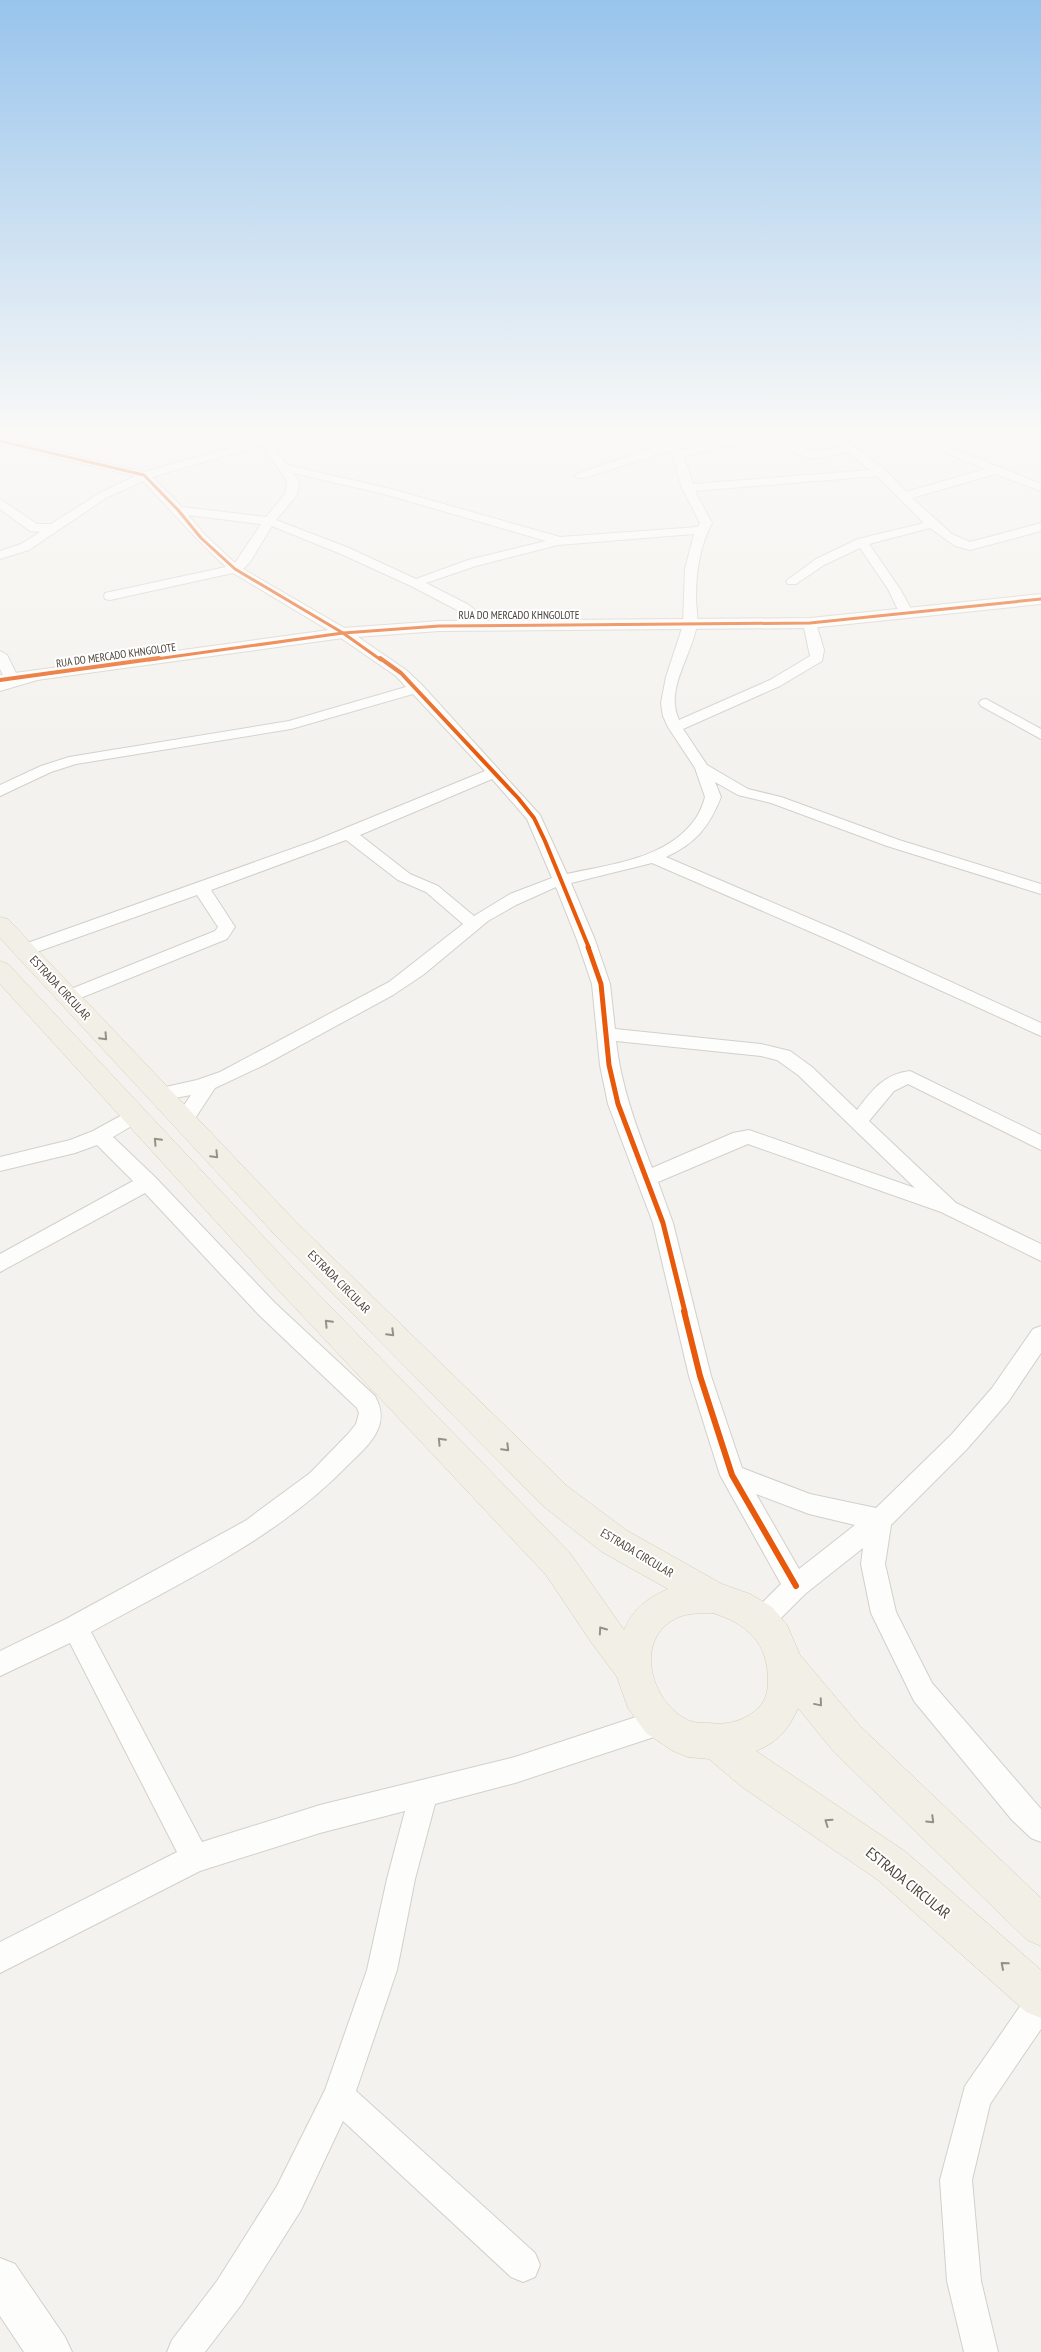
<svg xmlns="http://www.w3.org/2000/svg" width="1041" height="2352" font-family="'PT Sans Narrow',sans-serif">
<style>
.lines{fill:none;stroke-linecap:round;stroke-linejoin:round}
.minor-casing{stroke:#d2d0cb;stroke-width:2}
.tertiary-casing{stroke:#d2d0cb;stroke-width:2}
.primary-casing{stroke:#d6cebb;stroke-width:1}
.minor{fill:#fdfdfc;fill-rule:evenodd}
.tertiary{fill:#fdfdfc;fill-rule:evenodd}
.primary{fill:#f2efe6;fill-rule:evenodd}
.cycleway-far3-casing{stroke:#fff;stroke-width:5}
.cycleway-far2-casing{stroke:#fff;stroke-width:6}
.cycleway-far1-casing{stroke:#fff;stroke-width:8}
.cycleway-casing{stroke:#fff;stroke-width:9}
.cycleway-far3{stroke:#e8590c;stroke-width:3}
.cycleway-far2{stroke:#e8590c;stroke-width:4}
.cycleway-far1{stroke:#e8590c;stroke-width:5}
.cycleway{stroke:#e8590c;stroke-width:6}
.oneway{stroke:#969187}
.labels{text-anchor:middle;stroke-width:4;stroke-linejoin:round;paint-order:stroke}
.far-street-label{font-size:11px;fill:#4b4439;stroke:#fff}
.street-label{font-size:12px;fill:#4b4439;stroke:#fff}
.near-street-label{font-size:15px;fill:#4b4439;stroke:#fff}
</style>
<rect width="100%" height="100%" fill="#f4f2ee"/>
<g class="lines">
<defs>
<g id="minor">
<path d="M29,430h17l-29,12 127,30 114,-32 -5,-8 1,-2h8l5,8 50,-8h31l-5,3 -71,10 15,22 104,24 169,48 138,-10 2,-4 -18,-35 -11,-38 -86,28h-8l-2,-2 2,-2 91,-31 -6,-13h11l9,20 82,-20h21l-7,4 36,19 27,-6 -21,-17h12l53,40 21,22 79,-23 -93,-39h16l133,54v7l-46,-17 -83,24 40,36 18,8 71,-19v8l-71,19 -15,-4 -25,-18 -61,16 31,45 14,25 -7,4 -7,-4 -12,-25 -28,-41 -36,17 -28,19h-8l-2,-3 30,-22 42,-20 66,-16 -47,-47 -182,15 17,32c-12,23 -16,48 -16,74 0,9 2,18 1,27 -4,30 -33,65 -18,96l91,-40 40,-24 -7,-33 2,-3h10l9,30 -2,11 -42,25 -97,43 24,36 41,24 33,8 118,43 142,44v10l-154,-48 -116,-43 -33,-8 -23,-13 6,15c-12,30 -25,46 -55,60l180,77 195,89v13l-207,-94 -182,-79 -81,20 24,57 15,44 5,45 146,15 29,7 22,16 45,43c15,-20 27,-36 53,-39l131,64v15l-133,-66 -14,7 -25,30 87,82 85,41v17l-100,-49 -193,-68 -90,38 15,41 38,153 31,92 68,26 66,14 75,-73 41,-47 41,-59 8,-3v27l-33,49 -41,47 -76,76 -6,39 11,48 36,71 109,126v33l-10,-4 -19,-18 -98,-119 -43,-88 -10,-49 2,-16 -58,46 -34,34 -9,4 -9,-4 -4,-8 4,-8 28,-28 -61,-109 -31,-99 -36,-153 -45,-119 -8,-39 -8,-81 -15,-44 -21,-53 -40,18 -28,16 -65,54 -30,20 -129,70 -49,23 -25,38 -7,2 -7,-2 -3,-5 18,-26 -32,6 -7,-1 -2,-5 2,-5 45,-10 23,-8 169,-90 74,-58 -37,-32 -28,-12 -52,-40 -135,50 24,37 -8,12 -154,62 -6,2 -6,-2 -3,-4 3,-4 154,-62 3,-4 -21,-32 -166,59h-12l-3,-4 3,-4 295,-105 171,-70 -72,-77 -122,35 -215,35 -25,8 -51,24v-11l41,-19 28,-9 220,-36 117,-34 -10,-11 -58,-40 -105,-63 -123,27 -5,-1 -1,-3 1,-3 121,-26c-30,-27 -55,-57 -83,-86l-37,17 -77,52 -29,9v-8l21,-7 19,-12 -10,-1 -30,-22v-10l37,25h14l47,-30 37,-18 -135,-32v-6l4,1zM767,436l31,18 15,5 35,-7 22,18 -177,14 -9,-28zM262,445l25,36 -2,13 -19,23 -84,-10 -30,-30zM293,473l91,21 162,47 -78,19 -52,19 -67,-31 -73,-28 21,-25 2,-14zM188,515l73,9 -26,39 -30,-28zM272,526l69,28 70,32 48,25 21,17 5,1 7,-4 -23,-20 -43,-22 50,-17 82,-21 136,-11 -9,35 -2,56 -17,52 -5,26 2,13 5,11 27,41 10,29c-2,7 -5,15 -9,21 -28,41 -85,46 -129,56l-27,-59 -118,-130 -16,-15 -58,-40 -105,-61 7,-7zM492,779l35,40 25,59 -42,16 -36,22 -36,-30 -28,-12 -50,-39zM616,1041l145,15 16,4 21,15 117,113 -166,-58 -16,3 -81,35c-16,-42 -31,-82 -36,-127zM756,1494l53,20 46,11 -56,44z"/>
<polygon points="0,651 7,655 18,677 39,671 46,675 44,678 0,691 0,683 6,681 0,669"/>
<polygon points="986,699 1041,729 1041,739 981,706 979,703 981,700"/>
<path d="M133,1109l7,2 3,5 -3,5 -27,16 42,40 120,126 100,93c6,11 8,21 3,33 -5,13 -19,25 -29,35 -72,75 -168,118 -258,168l111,210 118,-37 195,-48 145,-48 9,4 4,9 -4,9 -9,4 -145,48 -80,21 -20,75 -18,91 -41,121 179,162 5,12 -5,12 -12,5 -12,-5 -168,-156 -42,89 -60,95 -36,47h-38l5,-12 45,-59 60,-95 48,-96 42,-120 20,-91 18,-68 -85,22 -120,38 -200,102v-31l177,-90 -107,-209 -70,33v-25l66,-32 179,-98 65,-48 38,-39 8,-10 3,-11 -2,-5 -98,-93 -114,-122 -145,79v-18l133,-73 -36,-36 -22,8 -75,18v-14l70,-17 23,-9z"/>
<polygon points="1041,1988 1041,2029 990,2104 972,2180 981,2281 998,2352 964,2352 947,2281 940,2180 965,2086 1030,1992"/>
</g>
<g id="tertiary">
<polygon points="1041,594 1041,604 810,628 439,631 343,638 0,685 0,675 343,628 439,621 810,618"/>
<polygon points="0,2258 15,2264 65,2337 72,2352 24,2352 0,2316"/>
</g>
<path id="primary" d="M0,917l8,2 288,303 271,264 59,44 96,54 28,10 22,13 15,18 13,30 60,71 181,172v48l-14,-6 -193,-188 -36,-44c-9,21 -20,34 -42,43l150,101 135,118v48l-15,-6 -148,-132 -136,-93 -33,-28 -21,-2 -15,-6 -27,-18 -18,-25 -11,-31 -26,-35 -45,-67 -276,-294 -270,-297v-23l8,3 282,301 280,288 54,77c9,-21 23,-32 44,-41l-66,-37 -59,-46 -267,-270 -276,-298zM713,1613c34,11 55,29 55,68 0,12 -3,22 -13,30 -14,11 -29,14 -46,12 -6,0 -13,0 -19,-2 -40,-17 -58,-84 -11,-104 10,-4 23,-4 34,-4z"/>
</defs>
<use href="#minor" class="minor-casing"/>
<use href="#tertiary" class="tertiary-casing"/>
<use href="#primary" class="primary-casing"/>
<use href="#minor" class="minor"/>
<use href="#tertiary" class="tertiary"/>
<use href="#primary" class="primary"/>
<defs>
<g id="cycleway-far3">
<polyline points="0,441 144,475 178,510 201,538 235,569 343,633 381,660"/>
<polyline points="149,660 343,633 439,626 810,623 1041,599"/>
</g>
<g id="cycleway-far2">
<polyline points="380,658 401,673 518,798 534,818 545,841 589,948"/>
<polyline points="0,680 159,658"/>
</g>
<polyline id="cycleway-far1" points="588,947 601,984 609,1065 618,1104 663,1223 685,1312"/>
<polyline id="cycleway" points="684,1311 700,1376 732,1475 796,1586"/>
</defs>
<use href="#cycleway-far3" class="cycleway-far3-casing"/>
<use href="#cycleway-far2" class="cycleway-far2-casing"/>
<use href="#cycleway-far1" class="cycleway-far1-casing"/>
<use href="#cycleway" class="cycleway-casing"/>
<use href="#cycleway-far3" class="cycleway-far3"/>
<use href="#cycleway-far2" class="cycleway-far2"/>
<use href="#cycleway-far1" class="cycleway-far1"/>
<use href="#cycleway" class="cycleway"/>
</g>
<defs><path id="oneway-chevron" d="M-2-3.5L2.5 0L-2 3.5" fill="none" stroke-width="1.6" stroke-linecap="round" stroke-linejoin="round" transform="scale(1.25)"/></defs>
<g class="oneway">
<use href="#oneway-chevron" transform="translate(104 1037) rotate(47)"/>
<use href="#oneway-chevron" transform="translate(157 1141) rotate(-133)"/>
<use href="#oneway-chevron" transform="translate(215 1155) rotate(46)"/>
<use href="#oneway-chevron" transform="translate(328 1323) rotate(-134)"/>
<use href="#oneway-chevron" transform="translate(391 1333) rotate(45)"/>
<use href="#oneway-chevron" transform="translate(441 1441) rotate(-134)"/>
<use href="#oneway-chevron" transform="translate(506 1448) rotate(45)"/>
<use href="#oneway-chevron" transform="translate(602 1630) rotate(-125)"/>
<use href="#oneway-chevron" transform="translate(819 1703) rotate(50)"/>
<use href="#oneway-chevron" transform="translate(931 1820) rotate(44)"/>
<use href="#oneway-chevron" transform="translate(828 1822) rotate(-145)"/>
<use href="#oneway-chevron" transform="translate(1004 1965) rotate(-139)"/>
</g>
<linearGradient id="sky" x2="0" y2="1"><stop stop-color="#98c4ec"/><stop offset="0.57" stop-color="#faf9f7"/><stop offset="1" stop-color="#faf9f7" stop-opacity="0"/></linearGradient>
<rect width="1041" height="760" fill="url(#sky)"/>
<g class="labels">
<g class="far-street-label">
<text x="519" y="619">RUA DO MERCADO KHNGOLOTE</text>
<text transform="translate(116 655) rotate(-8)" y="4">RUA DO MERCADO KHNGOLOTE</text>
</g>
<g class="street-label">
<text transform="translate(60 988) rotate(47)" y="4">ESTRADA CIRCULAR</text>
<text transform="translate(339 1282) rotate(45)" y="4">ESTRADA CIRCULAR</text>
<text transform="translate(637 1553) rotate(31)" y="4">ESTRADA CIRCULAR</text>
</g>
<g class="near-street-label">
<text transform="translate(908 1883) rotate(39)" y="5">ESTRADA CIRCULAR</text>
</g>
</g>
</svg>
